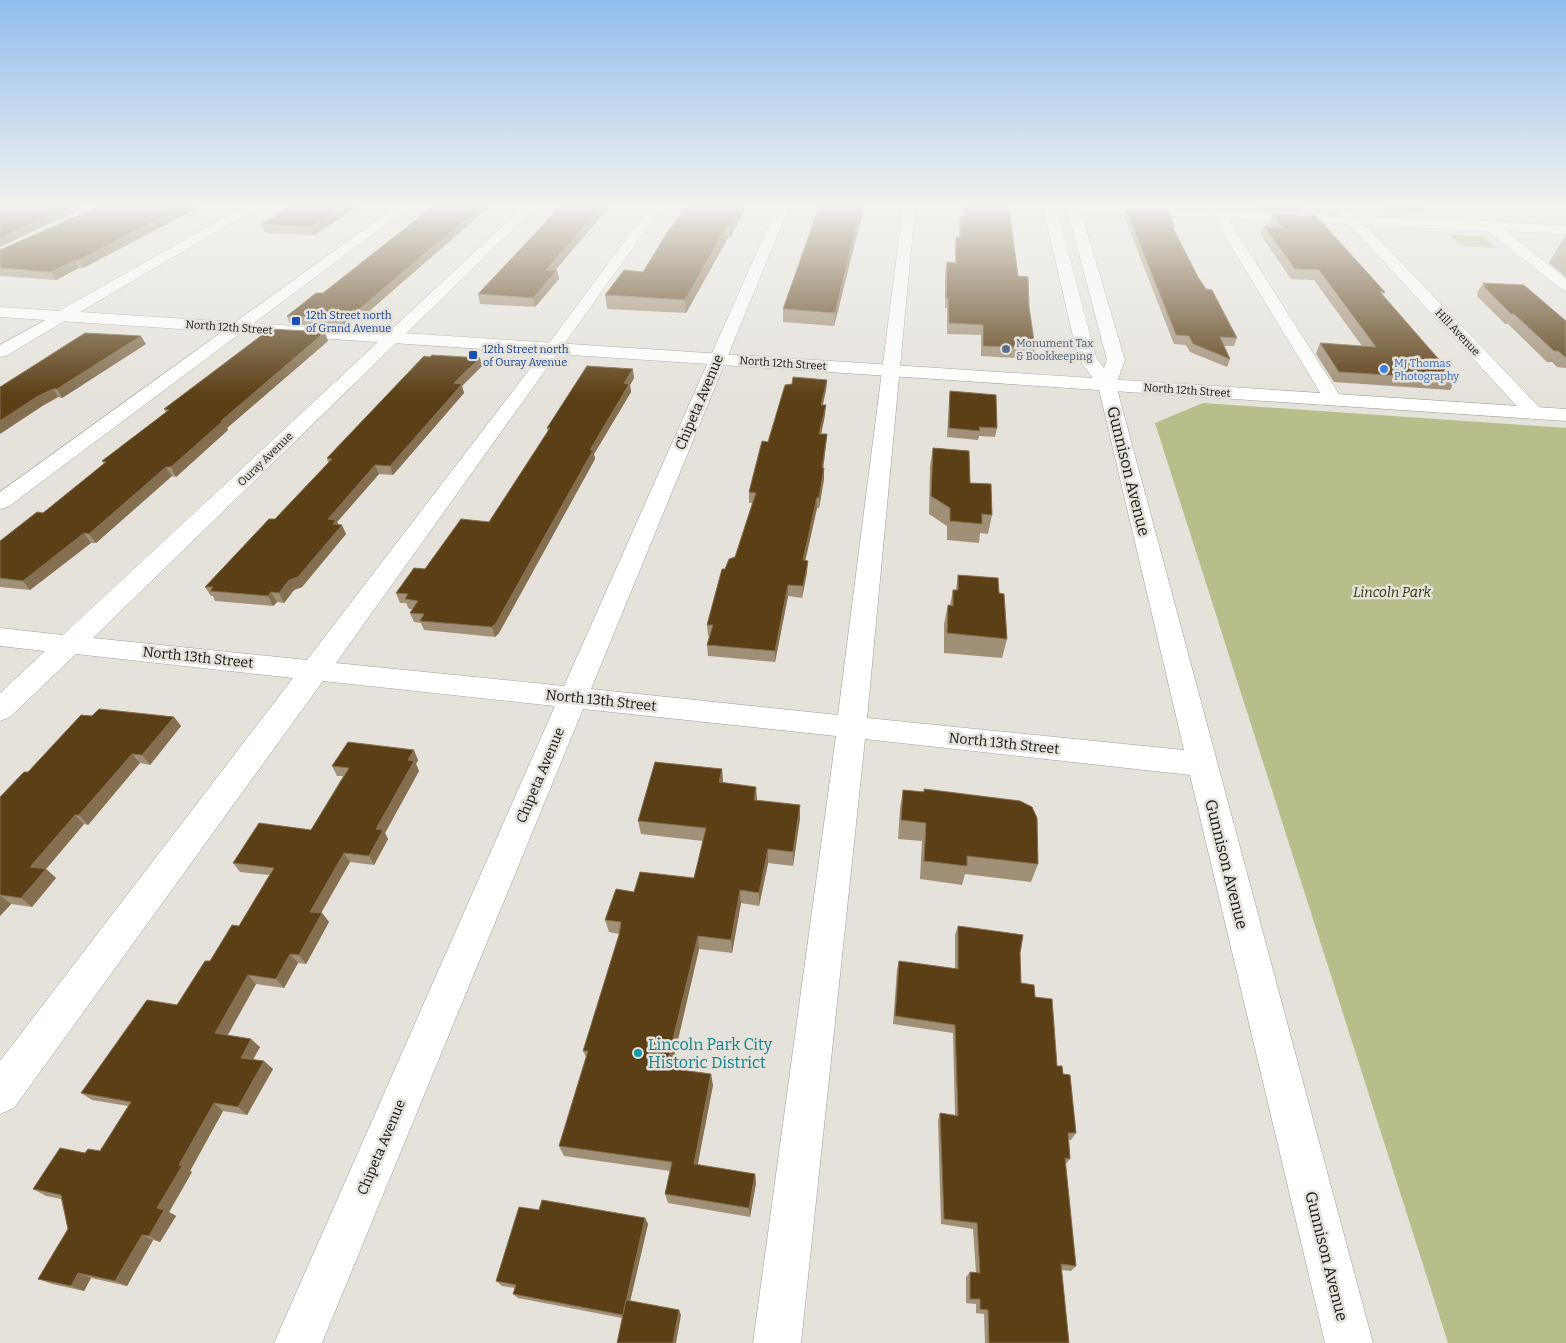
<svg xmlns="http://www.w3.org/2000/svg" width="1566" height="1343" font-family="Bitter,serif">
<style>
.green{fill:#b7bd8b}
.lines{fill:none;stroke-linecap:round;stroke-linejoin:round}
.minor-casing{stroke:#a09d96;stroke-width:1}
.major-casing{stroke:#a09d96;stroke-width:1}
.minor{fill:#fff;fill-rule:evenodd}
.major{fill:#fff;fill-rule:evenodd}
.wall{fill:#a09078}
.shaded-wall{fill:#847051}
.building{fill:#5b3f16;stroke:#847051}
.transit-dot{fill:#1a4fb4;stroke:#e5e2db;stroke-width:2}
.service-dot{fill:#5c6f8a;stroke:#e5e2db;stroke-width:2}
.shop-dot{fill:#3f7fe0;stroke:#e5e2db;stroke-width:2}
.culture-dot{fill:#0f9aa8;stroke:#e5e2db;stroke-width:2}
.labels{text-anchor:middle;stroke-width:5;stroke-linejoin:round;paint-order:stroke}
.far-transit-label{font-size:11px;fill:#164399;stroke:#e5e2db;text-anchor:start}
.far-street-label{font-size:11px;fill:#171614;stroke:#e5e2db}
.far-service-label{font-size:11px;fill:#4e5e75;stroke:#e5e2db;text-anchor:start}
.far-shop-label{font-size:11px;fill:#366cbe;stroke:#e5e2db;text-anchor:start}
.street-label{font-size:14px;fill:#171614;stroke:#e5e2db}
.park-label{font-size:14px;font-style:italic;fill:#30320a;stroke:#e5e2db}
.near-street-label{font-size:16px;fill:#171614;stroke:#e5e2db}
.near-culture-label{font-size:16px;fill:#0d838f;stroke:#e5e2db;text-anchor:start}
</style>
<rect width="100%" height="100%" fill="#e5e2db"/>
<g class="green">
<polygon points="1449,235 1483,236 1496,248 1462,246"/>
<polygon points="1203,403 1566,428 1566,1343 1448,1343 1155,423"/>
</g>
<g class="lines">
<defs>
<g id="minor">
<polygon points="395,207 409,207 8,507 0,509 0,492"/>
<path d="M523,207h13l-443,431 214,22 228,-298 115,-155h12l-326,456 228,23 213,-479h12l-198,482 247,26 65,-508h12l-48,511 317,32 -86,-365 -20,-27 -35,-151h92l74,3 -1,-3h12l3,4 119,5 -3,-3 7,-4 5,1 6,7 132,4 77,5v8l-60,-3 60,48v12l-5,-2 -73,-58 -123,-6 176,184 3,4 -3,4 -7,2 -7,-2 -178,-193 -121,-5 114,180 -2,4 -7,2 -7,-2 -2,-4 -110,-181 -133,-6 44,148 -9,25 257,958h-48l-135,-568 -325,-36 -64,604h-48l83,-607 -253,-27 -261,634h-48l281,-637 -232,-25 -309,427 -14,6v-53l293,-383 -217,-24 -66,63 -10,4v-28l45,-42 -45,-5v-18l63,7zM1057,211l11,1 39,148 -3,8 -8,-11z"/>
<polygon points="62,311 68,313 70,316 68,319 6,356 0,357 0,345"/>
</g>
<polygon id="major" points="243,207 258,207 80,312 1566,409 1566,421 0,317 0,307 59,311"/>
</defs>
<use href="#minor" class="minor-casing"/>
<use href="#major" class="major-casing"/>
<use href="#minor" class="minor"/>
<use href="#major" class="major"/>
</g>
<g class="wall">
<polygon points="97,207 199,207 83,268 79,268 56,280 0,276 0,250"/>
<polygon points="289,207 357,207 314,235 265,233 262,224"/>
<polygon points="432,207 489,207 360,319 355,318 344,327 290,324 287,316 323,293"/>
<polygon points="560,207 609,207 555,270 557,270 559,279 535,307 480,304 478,294"/>
<polygon points="686,207 746,207 730,238 728,238 686,313 607,309 605,295 643,272"/>
<polygon points="819,207 864,207 834,326 783,322 783,309"/>
<polygon points="964,207 1009,207 1018,276 1029,306 1035,348 1033,359 981,356 981,335 947,334 947,308 945,308 945,272 947,262 955,263 955,247 956,237 959,238 959,226 960,217 964,217"/>
<polygon points="1257,207 1304,207 1301,212 1260,211"/>
<polygon points="1379,207 1426,207 1423,211 1382,209"/>
<polygon points="1126,209 1175,227 1174,230 1198,277 1237,338 1234,346 1224,346 1230,359 1227,367 1190,352 1186,345 1174,344 1124,216"/>
<polygon points="1272,214 1385,292 1383,295 1456,379 1450,390 1334,382 1316,354 1320,343 1362,346 1314,280 1291,279 1261,235 1264,226 1272,227 1269,223"/>
<polygon points="1566,234 1566,277 1549,263"/>
<polygon points="1483,283 1566,321 1566,368 1557,367 1552,362 1547,362 1508,324 1505,324 1477,296 1478,294 1477,293"/>
<polygon points="328,341 227,428 228,430 176,477 172,476 96,543 91,543 30,590 0,587 0,541 43,513 104,464 102,461 166,412 164,409"/>
<polygon points="146,344 62,398 58,397 44,405 0,387"/>
<polygon points="482,366 462,386 464,393 393,475 379,474 337,522 346,534 302,587 294,590 284,603 277,602 273,606 215,601 213,596 211,596 205,587 275,519 328,463 327,458"/>
<polygon points="634,378 630,385 631,392 594,454 595,459 499,633 495,637 424,630 421,623 414,622 410,613 412,609 409,609 406,603 400,603 396,593 425,569 489,522 548,432 547,428"/>
<polygon points="827,380 826,390 823,405 825,415 821,434 827,434 826,445 823,468 824,468 824,479 819,508 817,508 805,561 807,572 802,598 788,596 775,662 708,656 707,645 710,636 708,636 707,625 725,569 735,557 752,503 749,503 749,492 768,442"/>
<polygon points="950,391 997,428 995,437 979,436 978,440 947,437 949,400"/>
<polygon points="933,448 970,483 992,515 988,534 980,533 979,543 947,540 947,526 929,514 930,466"/>
<polygon points="958,575 999,593 1007,639 1002,658 944,653 944,624 948,605 950,605 953,590 956,590"/>
<polygon points="92,716 174,717 181,726 150,765 140,763 88,825 84,824 46,869 56,878 32,907 11,904 0,916 0,797"/>
<polygon points="418,760 416,764 419,771 385,833 388,839 374,865 350,862 321,913 322,913 329,922 306,964 298,963 284,988 256,984 228,1035 260,1047 253,1060 273,1069 247,1115 223,1111 190,1171 192,1172 169,1212 176,1216 160,1242 153,1240 127,1286 91,1278 84,1291 52,1284 38,1279 68,1229 61,1199 46,1196 33,1189 85,1153 100,1151 128,1106 92,1100 81,1093 177,1005 210,961 239,926 269,875 240,872 233,863 311,830 343,776 337,776 332,766"/>
<polygon points="722,769 723,783 757,800 800,818 793,866 768,863 759,906 741,903 732,953 699,949 671,1068 713,1085 697,1165 755,1174 756,1183 750,1217 668,1203 665,1194 670,1171 564,1156 559,1146 586,1057 583,1051 619,934 609,932 605,920 634,892 694,878 703,841 641,834 638,821"/>
<polygon points="924,789 1038,864 1031,882 965,874 962,885 920,879 922,841 898,839 900,808 903,790 924,792"/>
<polygon points="958,926 1020,953 1021,983 1035,997 1057,1066 1063,1074 1076,1133 1071,1140 1069,1140 1070,1159 1065,1165 1076,1266 1071,1271 1061,1270 1069,1343 985,1343 984,1314 976,1313 976,1304 966,1303 966,1277 970,1272 976,1273 973,1229 941,1224 938,1120 940,1113 955,1115 953,1033 893,1024 897,969 899,961 955,969 955,935"/>
<polygon points="539,1210 645,1218 648,1224 630,1301 681,1315 622,1318 518,1298 513,1294 515,1288 502,1286 496,1281"/>
</g>
<g class="shaded-wall">
<polygon points="66,207 85,207 0,247 0,238"/>
<polygon points="182,207 199,207 83,268 79,260"/>
<polygon points="341,207 357,207 314,235 310,227"/>
<polygon points="480,207 489,207 360,319 357,311"/>
<polygon points="601,207 609,207 548,279 546,270"/>
<polygon points="740,207 746,207 730,238 730,226"/>
<polygon points="861,207 864,207 834,326 835,313"/>
<polygon points="727,226 728,238 686,313 685,300"/>
<polygon points="75,260 79,268 56,280 51,272"/>
<polygon points="557,270 559,279 535,307 533,298"/>
<polygon points="352,310 355,318 344,327 341,319"/>
<polygon points="325,332 328,341 227,428 228,430 176,477 171,467 221,421"/>
<polygon points="141,336 146,344 62,398 57,389"/>
<polygon points="480,358 482,366 462,386 464,393 393,475 390,466 454,383"/>
<polygon points="633,369 634,378 630,385 631,392 594,454 595,459 499,633 495,637 492,627 590,450 624,383"/>
<polygon points="827,380 826,390 820,415 821,405"/>
<polygon points="53,389 58,397 44,405 0,434 0,421 38,396"/>
<polygon points="826,405 825,415 819,444 819,434"/>
<polygon points="827,434 826,445 822,478 822,468"/>
<polygon points="375,465 379,474 337,522 340,528 342,525 346,534 302,587 294,590 284,603 279,593 328,519"/>
<polygon points="166,467 172,476 96,543 89,534"/>
<polygon points="824,468 824,479 819,508 819,498"/>
<polygon points="817,497 817,508 803,571 803,560"/>
<polygon points="84,533 91,543 30,590 23,581"/>
<polygon points="808,561 807,572 802,598 803,586"/>
<polygon points="788,585 788,596 775,662 775,651"/>
<polygon points="271,592 277,602 273,606 268,596"/>
<polygon points="174,717 181,726 150,765 142,755"/>
<polygon points="414,750 418,760 416,764 419,771 385,833 388,839 374,865 369,856 376,829 408,760"/>
<polygon points="132,754 140,763 88,825 79,815"/>
<polygon points="722,769 723,783 719,782"/>
<polygon points="756,787 757,800 754,800"/>
<polygon points="800,805 800,818 793,866 793,852"/>
<polygon points="75,815 84,824 46,869 56,878 32,907 21,898 30,867"/>
<polygon points="768,849 768,863 759,906 759,893"/>
<polygon points="344,853 350,862 317,920 310,912"/>
<polygon points="740,890 741,903 732,953 731,940"/>
<polygon points="0,895 11,904 0,916"/>
<polygon points="322,913 329,922 306,964 299,955"/>
<polygon points="698,936 699,949 669,1079 666,1068"/>
<polygon points="290,954 298,963 284,988 276,979"/>
<polygon points="248,975 256,984 224,1041 215,1033"/>
<polygon points="251,1039 260,1047 249,1066 241,1058"/>
<polygon points="264,1061 273,1069 247,1115 238,1107"/>
<polygon points="711,1074 713,1085 696,1174 694,1164"/>
<polygon points="214,1103 223,1111 190,1171 192,1172 169,1212 176,1216 160,1242 149,1236 157,1208 179,1165"/>
<polygon points="755,1174 756,1183 750,1217 749,1208"/>
<polygon points="645,1218 648,1224 626,1319 623,1315"/>
<polygon points="142,1235 153,1240 127,1286 115,1281"/>
<polygon points="78,1273 91,1278 84,1291 71,1286"/>
<polygon points="679,1310 681,1315 676,1343 673,1343"/>
</g>
<g class="building">
<polygon points="0,207 66,207 0,238"/>
<polygon points="97,207 182,207 79,260 75,260 51,272 0,268 0,250"/>
<polygon points="289,207 341,207 310,227 262,224"/>
<polygon points="432,207 480,207 357,311 352,310 341,319 287,316 316,293 323,293"/>
<polygon points="560,207 601,207 546,270 557,270 533,298 478,294"/>
<polygon points="686,207 740,207 730,226 727,226 685,300 605,295 624,270 643,272 667,233"/>
<polygon points="819,207 861,207 835,313 783,309"/>
<polygon points="965,207 1009,207 1018,276 1028,277 1029,306 1035,348 983,346 983,325 949,323 948,298 946,298 947,262 956,263 956,237 961,238 960,217 966,217"/>
<polygon points="1126,209 1168,211 1175,227 1172,226 1198,277 1206,289 1212,290 1237,338 1220,337 1230,359 1193,344 1189,336 1176,335"/>
<polygon points="1272,214 1316,216 1385,292 1380,292 1456,379 1339,372 1320,343 1376,347 1319,270 1295,269 1264,226 1283,228"/>
<polygon points="1483,283 1524,285 1566,321 1566,357 1565,357 1558,351 1554,351 1514,314 1511,314 1483,286 1487,286"/>
<polygon points="270,329 325,332 221,421 223,421 171,467 166,467 89,534 84,533 23,581 0,578 0,541 37,512 43,513 106,462 102,461 169,410 164,409"/>
<polygon points="85,333 141,336 57,389 53,389 38,396 0,421 0,387"/>
<polygon points="432,355 480,358 454,383 462,384 390,466 375,465 328,519 336,520 333,524 342,525 298,577 289,580 279,593 271,592 268,596 210,591 213,587 205,587 269,519 275,519 332,459 327,458 424,356 430,357"/>
<polygon points="587,366 633,369 624,383 629,384 590,450 593,450 496,623 492,627 420,621 424,614 410,613 418,601 405,599 408,594 396,593 414,568 425,569 461,519 489,522 550,428 547,428"/>
<polygon points="793,377 827,380 821,405 826,405 819,434 827,434 822,468 824,468 819,498 817,497 803,560 808,561 803,586 788,585 775,651 707,645 713,625 707,625 722,569 725,569 729,559 735,557 756,493 749,492 762,441 768,442 785,385 792,384"/>
<polygon points="950,391 996,395 997,428 979,427 980,431 949,428"/>
<polygon points="933,448 969,451 970,483 991,484 992,515 982,514 982,524 950,521 950,508 931,496"/>
<polygon points="958,575 998,578 999,593 1004,594 1007,639 947,633 948,605 953,606 953,590 958,590"/>
<polygon points="99,709 174,717 142,755 132,754 79,815 75,815 30,867 46,869 21,898 0,895 0,797 24,772 28,772 81,715 92,716"/>
<polygon points="348,742 414,750 408,760 414,761 376,829 383,830 369,856 344,853 310,912 322,913 299,955 290,954 276,979 248,975 215,1033 251,1039 241,1058 264,1061 238,1107 214,1103 179,1165 182,1166 157,1208 164,1210 149,1236 142,1235 115,1281 78,1273 71,1286 38,1279 68,1229 61,1195 33,1189 60,1148 85,1153 88,1149 100,1151 131,1102 81,1093 147,1000 177,1005 205,961 210,961 232,925 239,926 274,868 233,863 259,823 311,830 349,768 332,766"/>
<polygon points="655,762 722,769 719,782 756,787 754,800 800,805 793,852 768,849 759,893 740,890 731,940 698,936 666,1068 711,1074 694,1164 755,1174 749,1208 665,1194 672,1162 559,1146 588,1051 583,1051 619,935 621,922 605,920 616,889 634,892 640,872 694,878 706,828 638,821"/>
<polygon points="924,789 1020,801 1032,807 1037,818 1038,864 967,856 967,866 924,861 926,823 901,820 903,790 924,792"/>
<polygon points="958,926 1023,935 1020,953 1021,983 1034,985 1035,997 1052,999 1057,1066 1062,1066 1063,1074 1070,1075 1076,1133 1068,1133 1070,1159 1065,1158 1076,1266 1061,1264 1069,1343 989,1343 988,1310 980,1309 980,1299 970,1299 970,1272 980,1273 977,1223 944,1219 940,1113 958,1116 955,1025 895,1016 899,961 958,969"/>
<polygon points="542,1200 645,1218 623,1315 513,1294 516,1285 496,1281 519,1207 539,1210"/>
<polygon points="626,1300 679,1310 673,1343 617,1343"/>
</g>
<linearGradient id="sky" x2="0" y2="1"><stop stop-color="#91bdee"/><stop offset="0.52" stop-color="#f3f2ef"/><stop offset="1" stop-color="#f3f2ef" stop-opacity="0"/></linearGradient>
<rect width="1566" height="395" fill="url(#sky)"/>
<g class="transit-dot">
<rect x="291" y="316" width="10" height="10" rx="2.5"/>
<rect x="468" y="350" width="10" height="10" rx="2.5"/>
</g>
<circle class="service-dot" cx="1006" cy="349" r="5"/>
<circle class="shop-dot" cx="1384" cy="369" r="5"/>
<circle class="culture-dot" cx="638" cy="1053" r="5"/>
<g class="labels">
<g class="far-transit-label">
<text x="306" y="319">12th Street north<tspan x="306" dy="13">of Grand Avenue</tspan></text>
<text x="483" y="353">12th Street north<tspan x="483" dy="13">of Ouray Avenue</tspan></text>
</g>
<g class="far-street-label">
<text transform="translate(229 327) rotate(4)" y="4">North 12th Street</text>
<text transform="translate(1458 332) rotate(47)" y="4">Hill Avenue</text>
<text transform="translate(783 363) rotate(4)" y="4">North 12th Street</text>
<text transform="translate(1187 390) rotate(4)" y="4">North 12th Street</text>
<text transform="translate(265 459) rotate(-44)" y="4">Ouray Avenue</text>
</g>
<g class="far-service-label">
<text x="1016" y="347">Monument Tax<tspan x="1016" dy="13">&amp; Bookkeeping</tspan></text>
</g>
<g class="far-shop-label">
<text x="1394" y="367">MJ Thomas<tspan x="1394" dy="13">Photography</tspan></text>
</g>
<g class="street-label">
<text transform="translate(699 402) rotate(-67)" y="5">Chipeta Avenue</text>
<text transform="translate(198 657) rotate(6)" y="5">North 13th Street</text>
<text transform="translate(601 700) rotate(6)" y="5">North 13th Street</text>
<text transform="translate(1004 743) rotate(6)" y="5">North 13th Street</text>
<text transform="translate(540 775) rotate(-67)" y="5">Chipeta Avenue</text>
<text transform="translate(381 1147) rotate(-67)" y="5">Chipeta Avenue</text>
</g>
<g class="park-label">
<text x="1392" y="597">Lincoln Park</text>
</g>
<g class="near-street-label">
<text transform="translate(1129 471) rotate(76)" y="6">Gunnison Avenue</text>
<text transform="translate(1227 864) rotate(76)" y="6">Gunnison Avenue</text>
<text transform="translate(1327 1256) rotate(76)" y="6">Gunnison Avenue</text>
</g>
<g class="near-culture-label">
<text x="648" y="1050">Lincoln Park City<tspan x="648" dy="18">Historic District</tspan></text>
</g>
</g>
</svg>
